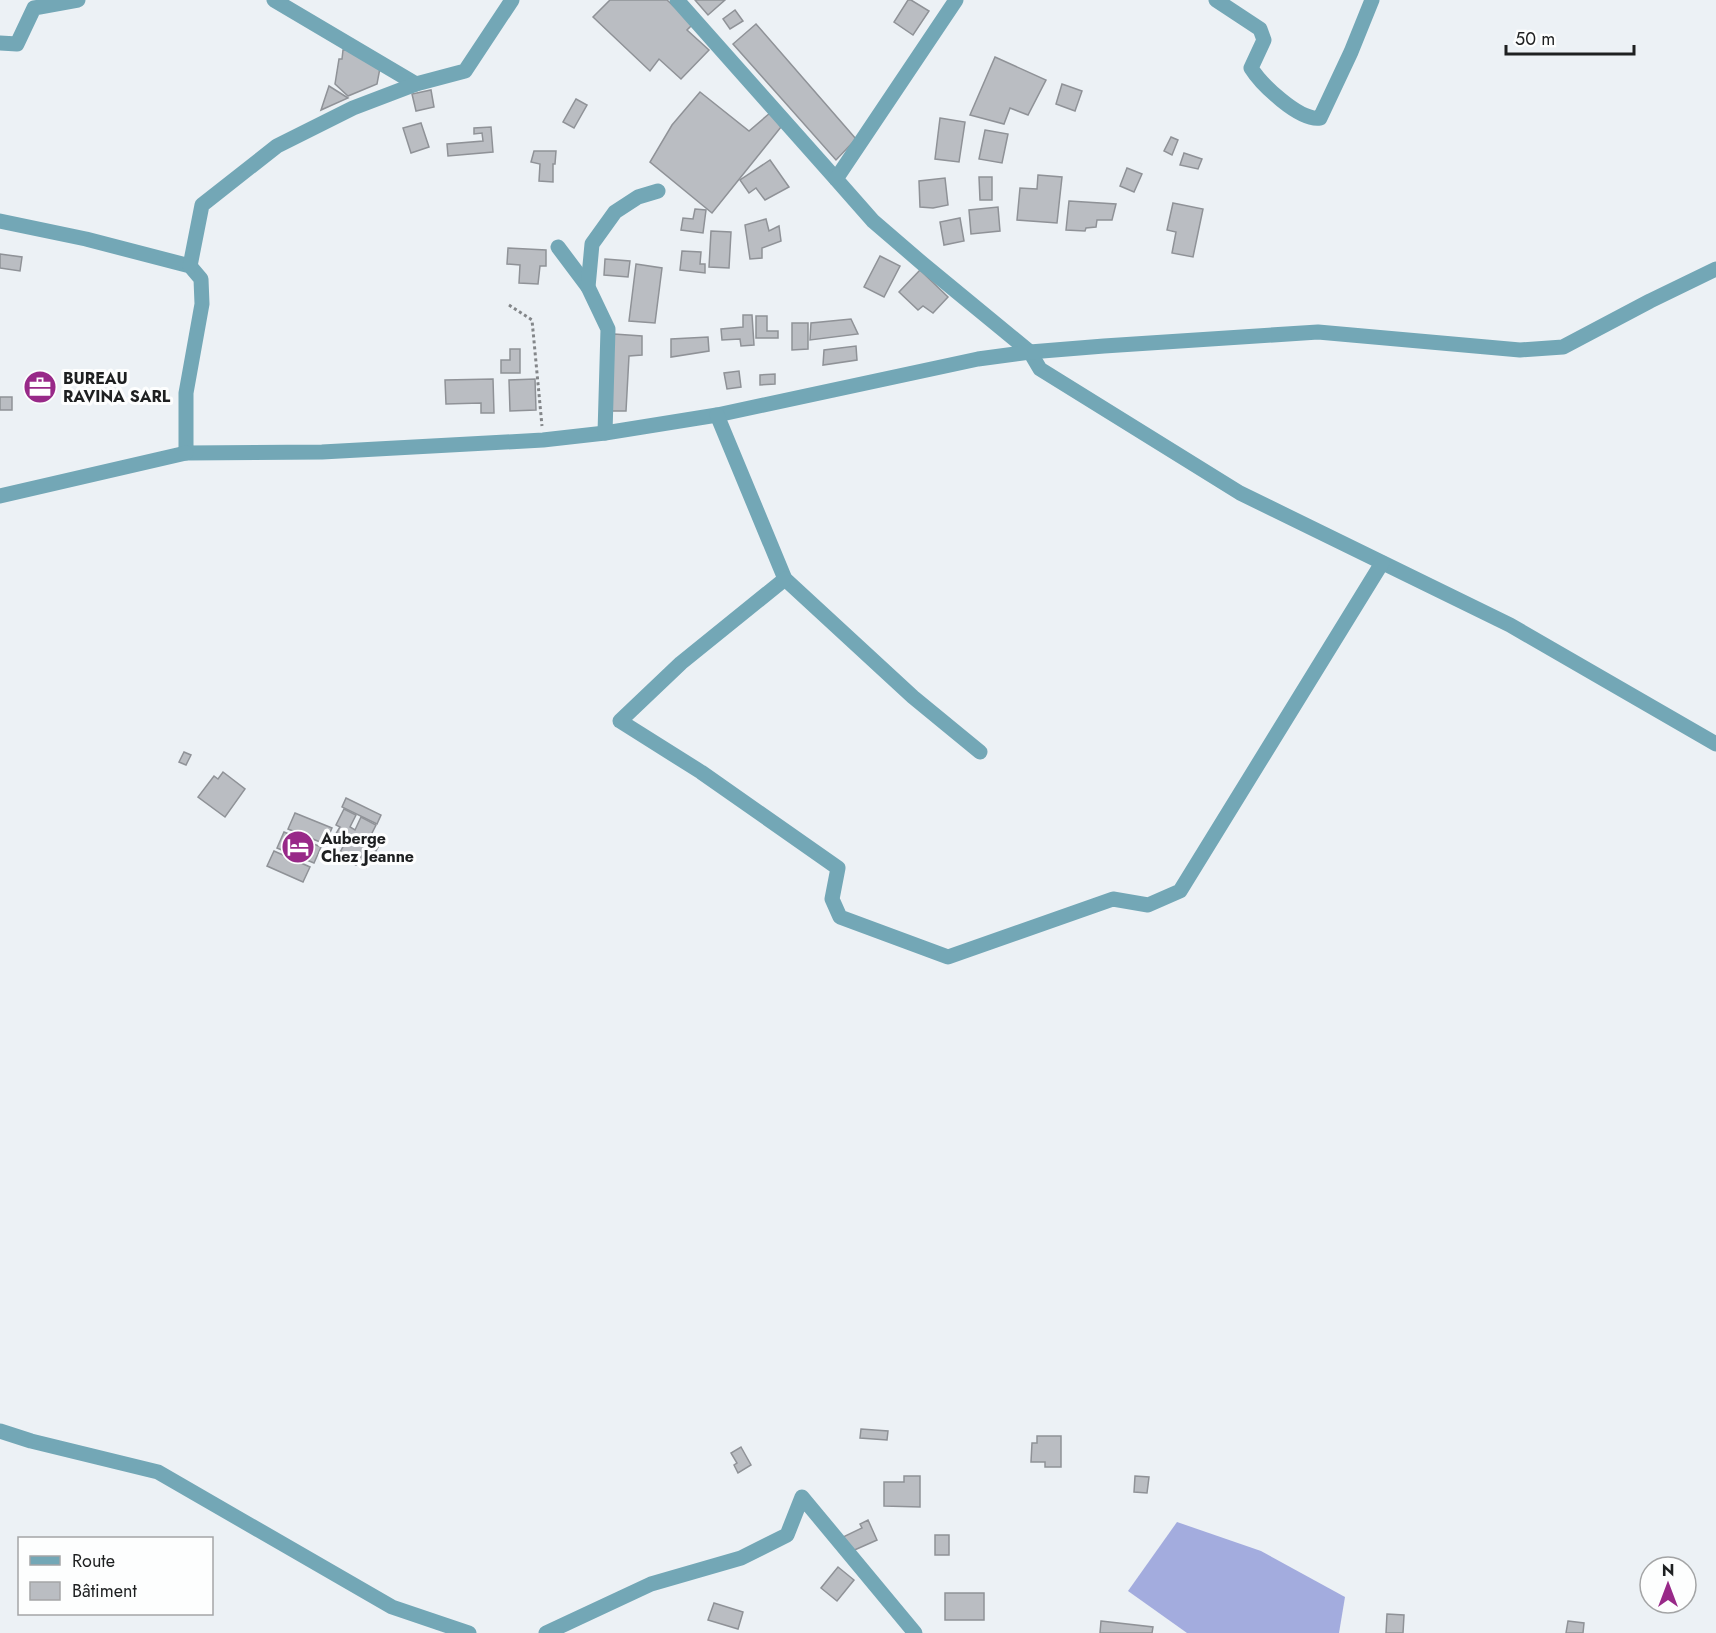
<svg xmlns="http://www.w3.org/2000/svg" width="1716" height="1633" font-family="Jost,sans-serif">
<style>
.forest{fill:#a3acde}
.building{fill:#babdc2;stroke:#8f9297;stroke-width:1.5}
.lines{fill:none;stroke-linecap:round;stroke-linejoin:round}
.path{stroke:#838689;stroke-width:3;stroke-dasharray:3 3;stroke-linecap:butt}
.minor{stroke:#73a7b6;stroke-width:15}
.labels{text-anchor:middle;stroke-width:6;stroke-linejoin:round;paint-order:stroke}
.poi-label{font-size:16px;font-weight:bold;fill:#1e2021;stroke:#fdfefe;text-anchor:start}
</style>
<rect width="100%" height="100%" fill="#ecf1f5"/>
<polygon class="forest" points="1177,1522 1261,1551 1345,1597 1339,1633 1187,1633 1128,1591"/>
<g class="building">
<polygon points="610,0 667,0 693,24 687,30 709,50 681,79 659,59 650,71 593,17"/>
<polygon points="695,0 725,0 708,15"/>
<polygon points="908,0 911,0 929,11 913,35 894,22"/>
<polygon points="735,10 743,21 730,29 723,19"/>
<polygon points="756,24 856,139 836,160 733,44"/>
<polygon points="343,50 355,50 380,68 377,84 348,96 335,84 339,59 342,59"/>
<polygon points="995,57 1046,80 1028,115 1010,108 1004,124 970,115"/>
<polygon points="1062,84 1082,91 1075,111 1056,104"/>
<polygon points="329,86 348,98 321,110"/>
<polygon points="431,90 434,107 416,111 412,94"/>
<polygon points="700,92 749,131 770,113 781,127 712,213 650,162 672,125"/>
<polygon points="576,99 587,105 574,128 563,122"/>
<polygon points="940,118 965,122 959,162 935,159"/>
<polygon points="421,123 429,147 411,153 403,128"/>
<polygon points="491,127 493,152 448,156 447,144 483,141 482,133 474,134 474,128"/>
<polygon points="985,130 1008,134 1002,163 979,159"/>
<polygon points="1171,137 1178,140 1172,155 1164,151"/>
<polygon points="534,151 556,151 555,164 553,164 553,182 539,181 540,164 531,162"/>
<polygon points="1184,153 1202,159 1198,169 1180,165"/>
<polygon points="770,160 789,187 765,200 756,188 749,193 740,180"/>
<polygon points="1127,168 1142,174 1134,192 1120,186"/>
<polygon points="1038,175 1062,177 1057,223 1017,220 1020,188 1037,189"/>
<polygon points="979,177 992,177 992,200 980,200"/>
<polygon points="945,178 948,205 933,208 920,207 919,181"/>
<polygon points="1069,201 1116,204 1112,220 1097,220 1096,227 1086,228 1085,231 1066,230"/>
<polygon points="1173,203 1203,209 1193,257 1172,253 1176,232 1167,230"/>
<polygon points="998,207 1000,231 971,234 969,210"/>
<polygon points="695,209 706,210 703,233 681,230 683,218 693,219"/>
<polygon points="960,218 964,241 944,245 940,222"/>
<polygon points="766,219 769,231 779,226 781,241 762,248 762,258 750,259 745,225"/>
<polygon points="711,231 731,232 729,268 709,267"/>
<polygon points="508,248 546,250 546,266 540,266 538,284 519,283 520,265 507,264"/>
<polygon points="682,251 701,252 700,264 705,264 705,273 680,270"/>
<polygon points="0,254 22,257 20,271 0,268"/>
<polygon points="880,256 900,266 884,297 864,287"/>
<polygon points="605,259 630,261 628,277 604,275"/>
<polygon points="636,264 662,268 655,323 629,321"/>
<polygon points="920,270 948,297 933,313 923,306 918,310 899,292"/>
<polygon points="743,315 752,315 754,345 741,346 740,339 722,340 721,329 743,327"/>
<polygon points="756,316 767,316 767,331 778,331 778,338 756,338"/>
<polygon points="851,319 858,334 810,340 811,323"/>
<polygon points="792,323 808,323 808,349 792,350"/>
<polygon points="614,334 642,336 642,355 629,356 626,411 608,411"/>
<polygon points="708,337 709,351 671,357 671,339"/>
<polygon points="856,346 857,360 823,365 824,350"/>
<polygon points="510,349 520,349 520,373 501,373 501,360 510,360"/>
<polygon points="739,371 741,387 727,389 724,373"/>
<polygon points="775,374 775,384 760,385 760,375"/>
<polygon points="493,379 494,413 481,413 481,403 446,404 445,380"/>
<polygon points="535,379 536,410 510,411 509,380"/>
<rect x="0" y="397" width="12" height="13"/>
<polygon points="184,752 191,755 186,765 179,762"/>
<polygon points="223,772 245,789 225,817 198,797 214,776 218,779"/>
<polygon points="346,798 381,815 377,824 342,807"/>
<polygon points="344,809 356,815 350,827 355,830 361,817 376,825 356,865 338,856 345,843 334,837 340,827 336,825"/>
<polygon points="295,813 332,828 325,844 288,829"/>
<polygon points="284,832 321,847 314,863 277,848"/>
<polygon points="371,839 380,844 366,868 358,863"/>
<polygon points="274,851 310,867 303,882 267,866"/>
<polygon points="861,1429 888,1431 887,1440 860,1438"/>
<polygon points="1037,1436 1061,1436 1061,1467 1045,1467 1045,1462 1031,1462 1032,1443 1037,1443"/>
<polygon points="741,1447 751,1465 738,1473 734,1465 737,1463 731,1453"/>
<polygon points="904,1476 920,1476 920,1507 884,1506 884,1482 904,1482"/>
<polygon points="1135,1476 1149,1477 1147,1493 1134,1492"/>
<polygon points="868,1520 877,1540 850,1552 843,1537 862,1528 860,1524"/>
<rect x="935" y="1535" width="14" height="20"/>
<polygon points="838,1567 854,1580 837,1601 821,1588"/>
<rect x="945" y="1593" width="39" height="27"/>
<polygon points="714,1603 743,1612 738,1629 708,1620"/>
<polygon points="1387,1614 1404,1615 1403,1633 1386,1633"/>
<polygon points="1101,1621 1153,1627 1152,1633 1100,1633"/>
<polygon points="1568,1621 1584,1623 1583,1633 1566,1633"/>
</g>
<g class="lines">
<polyline class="path" points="509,305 532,320 542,426"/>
<g class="minor">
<polyline points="274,0 416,84"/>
<polyline points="677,0 836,179"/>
<polyline points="956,0 836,179 873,221 923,264 1030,352 1040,369 1240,493 1510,625 1716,744"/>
<path d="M1216,0l44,29 4,11 -13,28c10,16 48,53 69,50l31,-66 21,-52"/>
<polyline points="0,43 17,44 34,8 78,0"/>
<polyline points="0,221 86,239 190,266 201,279 202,304 186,393 186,453 322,452 543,440 605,433 717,415 978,359 1030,352 1104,346 1318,332 1520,350 1563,347 1650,301 1716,269"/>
<polyline points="558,247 588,287"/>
<polyline points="190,266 202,205 277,146 353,108 416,84 465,71 512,0"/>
<polyline points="717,415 785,579 913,697 980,752"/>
<polyline points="605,433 608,329 588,287 592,244 615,212 638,197 658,191"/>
<polyline points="0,496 186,453"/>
<polyline points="785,579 681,663 620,721 701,772 838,868 832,899 840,917 948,957 1113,899 1148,905 1180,891 1382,563"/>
<polyline points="0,1431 31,1441 158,1472 392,1607 469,1633"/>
<polyline points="546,1633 651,1584 741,1558 787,1535 802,1497 915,1633"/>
</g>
</g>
<defs>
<symbol id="office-disc" viewBox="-11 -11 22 22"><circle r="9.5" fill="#982988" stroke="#fdfefe"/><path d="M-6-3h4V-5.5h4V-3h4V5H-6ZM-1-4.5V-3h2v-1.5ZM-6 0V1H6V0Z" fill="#fff"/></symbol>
<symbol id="hotel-disc" viewBox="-11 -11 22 22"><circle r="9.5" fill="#982988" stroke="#fdfefe"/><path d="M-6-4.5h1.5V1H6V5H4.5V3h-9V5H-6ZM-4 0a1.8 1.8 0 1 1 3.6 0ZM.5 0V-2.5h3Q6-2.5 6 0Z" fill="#fff"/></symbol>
</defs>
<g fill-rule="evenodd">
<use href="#office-disc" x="21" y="368" width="38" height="38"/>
<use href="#hotel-disc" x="279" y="828" width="38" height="38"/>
</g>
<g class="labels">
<g class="poi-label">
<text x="63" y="384">BUREAU<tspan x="63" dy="18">RAVINA SARL</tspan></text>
<text x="321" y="844">Auberge<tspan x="321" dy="18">Chez Jeanne</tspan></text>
</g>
</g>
<rect x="18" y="1537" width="195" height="78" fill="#fdfefe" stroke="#a4a5a6" stroke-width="1.5"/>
<rect x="30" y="1556" width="30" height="9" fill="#73a7b6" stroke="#a4a5a6" stroke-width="1.5"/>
<text x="72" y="1567" font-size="18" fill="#1e2021">Route</text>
<rect x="30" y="1582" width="30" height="18" fill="#babdc2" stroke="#a4a5a6" stroke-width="1.5"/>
<text x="72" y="1597" font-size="18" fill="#1e2021">Bâtiment</text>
<g transform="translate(1668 1585)"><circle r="28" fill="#fdfefe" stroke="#a4a5a6" stroke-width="1.5"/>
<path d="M0-4.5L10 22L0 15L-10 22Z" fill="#982988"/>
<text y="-9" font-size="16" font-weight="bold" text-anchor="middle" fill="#1e2021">N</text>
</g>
<path d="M1506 45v9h128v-9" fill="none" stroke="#1e2021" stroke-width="3"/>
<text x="1515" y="45" font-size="18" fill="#1e2021" stroke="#fdfefe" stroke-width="4.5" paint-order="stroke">50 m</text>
</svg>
